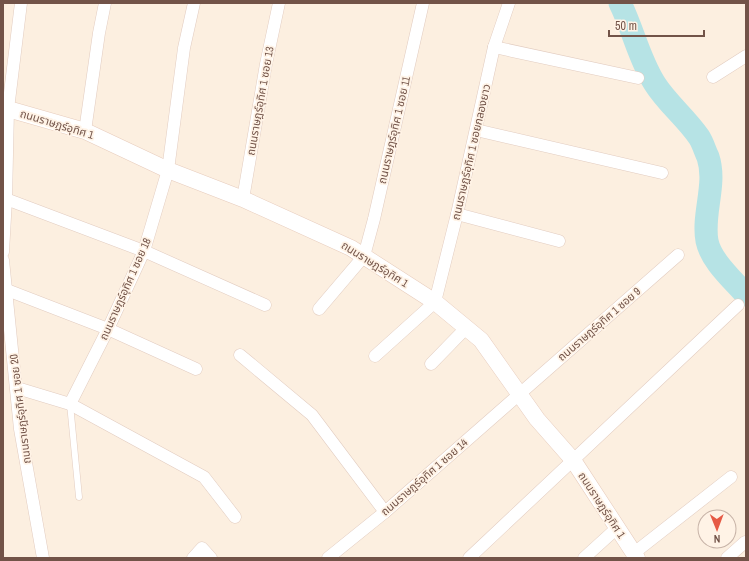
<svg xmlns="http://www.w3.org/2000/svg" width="749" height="561" font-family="'Archivo Narrow','Noto Sans Thai',sans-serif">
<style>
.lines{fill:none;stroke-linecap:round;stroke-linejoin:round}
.river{stroke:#b6e3e5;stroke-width:23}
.lane-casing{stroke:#e2ccc0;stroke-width:7}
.street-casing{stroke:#e2ccc0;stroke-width:13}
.secondary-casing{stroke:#e7ccbd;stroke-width:17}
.lane{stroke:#fff;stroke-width:6}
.street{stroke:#fff;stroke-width:12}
.secondary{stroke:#fff;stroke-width:16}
.labels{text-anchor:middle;stroke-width:3.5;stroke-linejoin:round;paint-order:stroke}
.street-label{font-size:11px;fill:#725348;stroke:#fff3e6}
</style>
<rect width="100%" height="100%" fill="#fcefe0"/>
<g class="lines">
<path class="river" d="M620,3c13,26 19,56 35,81 12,19 31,34 44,53 4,6 6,14 9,20 9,27 -6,57 -1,84 4,20 26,39 39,54"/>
<defs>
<polyline id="lane" points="70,404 79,497"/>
<g id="street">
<polyline points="494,47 638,78"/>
<polyline points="713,77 746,56"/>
<polyline points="476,130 662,173"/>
<polyline points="85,131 99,33 105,3"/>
<polyline points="6,199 144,251 265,305"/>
<polyline points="243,199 266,64 279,3"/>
<polyline points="457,214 559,241"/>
<polyline points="3,252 6,199 8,109 21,3"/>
<polyline points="3,260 20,429 43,558"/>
<polyline points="7,290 108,329 196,369"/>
<polyline points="319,309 364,256 374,219 423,3"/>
<polyline points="240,355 312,415 385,512"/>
<polyline points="375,356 435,302 457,214 494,47 509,3"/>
<polyline points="431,364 466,328"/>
<polyline points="17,388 70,404 204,477 235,517"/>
<polyline points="70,404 108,329 144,251 168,170 184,48 194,3"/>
<polyline points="634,553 731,477"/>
<polyline points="193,558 202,548 211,558"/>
<polyline points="328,558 385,512 678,255"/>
<polyline points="469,558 738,305"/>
<polyline points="584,558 617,528"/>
<polyline points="727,558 745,542"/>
</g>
<polyline id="secondary" points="3,109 8,109 85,131 168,170 243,199 351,248 435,302 481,340 537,419 573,460 637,558"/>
</defs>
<use href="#lane" class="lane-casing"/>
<use href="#street" class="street-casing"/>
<use href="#secondary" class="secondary-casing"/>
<use href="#lane" class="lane"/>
<use href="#street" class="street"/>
<use href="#secondary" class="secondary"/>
</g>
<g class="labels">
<g class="street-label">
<text transform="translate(260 101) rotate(-80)" y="4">ถนนราษฎร์อุทิศ 1 ซอย 13</text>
<text transform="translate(57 124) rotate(17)" y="4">ถนนราษฎร์อุทิศ 1</text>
<text transform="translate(394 130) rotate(-77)" y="4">ถนนราษฎร์อุทิศ 1 ซอย 11</text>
<text transform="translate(471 152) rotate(-77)" y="4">ถนนราษฎร์อุทิศ 1 ซอยกลองยาว</text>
<text transform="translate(375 264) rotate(32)" y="4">ถนนราษฎร์อุทิศ 1</text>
<text transform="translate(125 289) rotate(-66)" y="4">ถนนราษฎร์อุทิศ 1 ซอย 18</text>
<text transform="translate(599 324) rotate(-41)" y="4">ถนนราษฎร์อุทิศ 1 ซอย 9</text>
<text transform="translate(20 409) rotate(-97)" y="4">ถนนราษฎร์อุทิศ 1 ซอย 20</text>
<text transform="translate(424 477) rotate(-41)" y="4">ถนนราษฎร์อุทิศ 1 ซอย 14</text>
<text transform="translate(602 505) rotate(57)" y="4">ถนนราษฎร์อุทิศ 1</text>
</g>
</g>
<rect width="749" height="561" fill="none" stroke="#725348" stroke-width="8"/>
<g transform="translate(717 529) rotate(179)"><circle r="19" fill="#fff3e6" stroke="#c7b3a7"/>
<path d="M0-3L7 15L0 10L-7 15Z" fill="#e65a45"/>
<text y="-6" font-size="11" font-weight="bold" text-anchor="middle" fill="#725348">N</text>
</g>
<path d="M609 30v6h95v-6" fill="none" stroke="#725348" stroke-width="2"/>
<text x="615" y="30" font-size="12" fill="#725348" stroke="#fff3e6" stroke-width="3" paint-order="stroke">50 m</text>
</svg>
